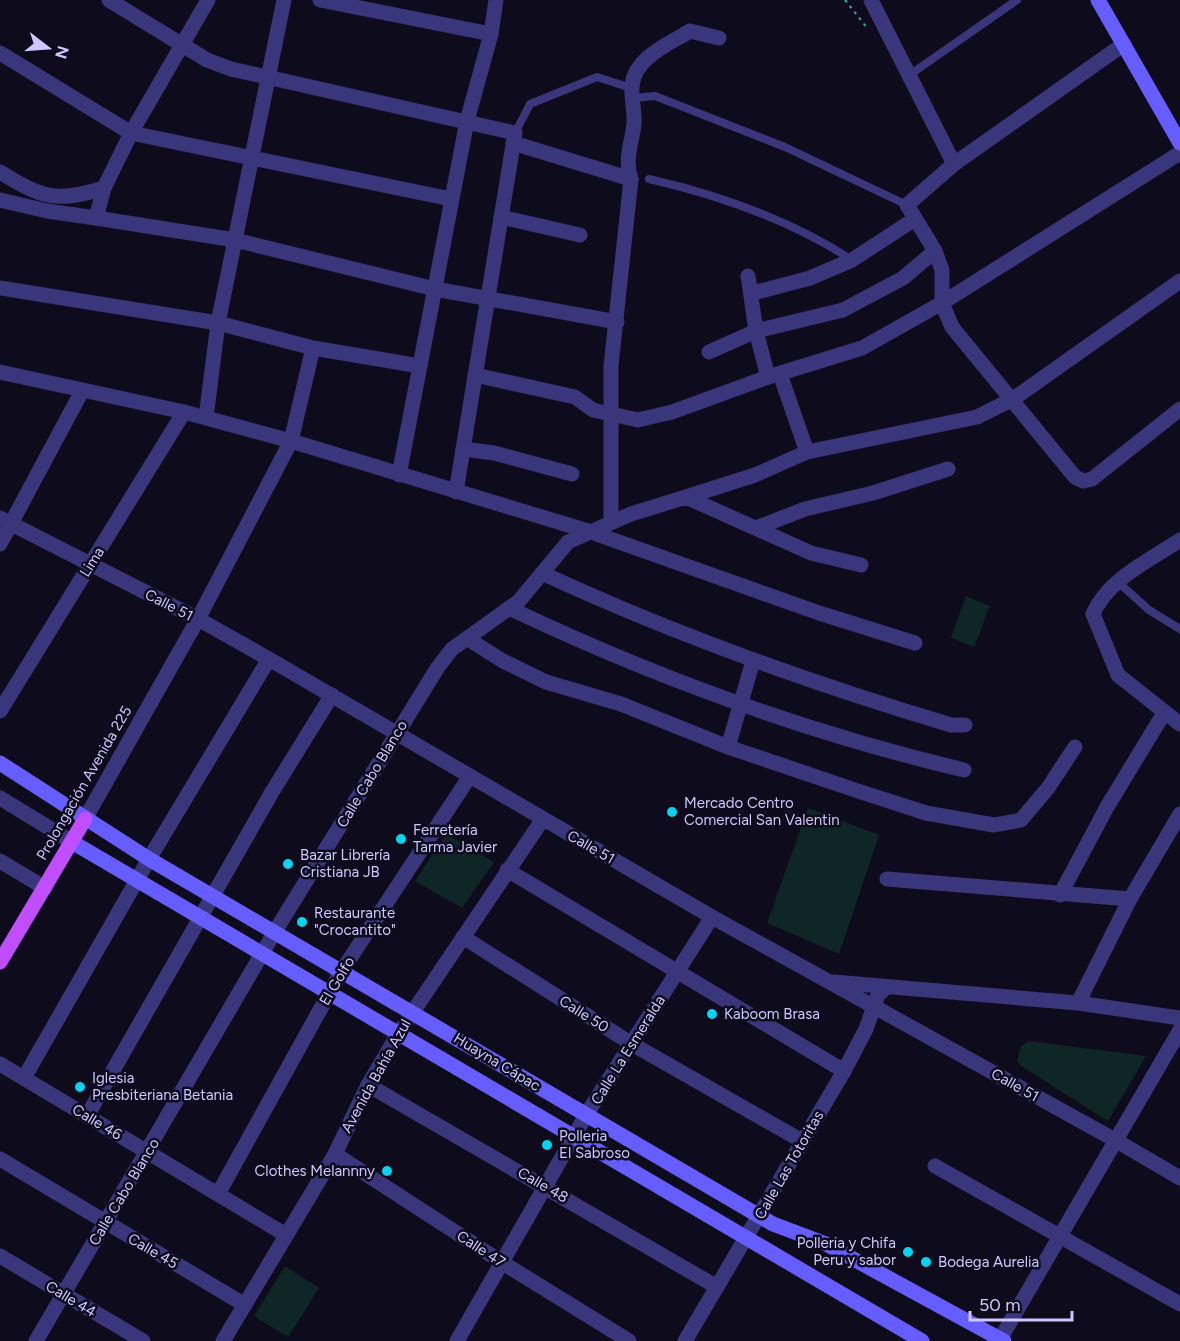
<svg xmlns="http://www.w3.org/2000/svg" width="1180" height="1341" font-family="Figtree,sans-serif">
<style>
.green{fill:#0e2626}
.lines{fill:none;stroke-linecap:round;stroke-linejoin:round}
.path{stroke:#2cada8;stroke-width:2;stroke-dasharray:3 4.5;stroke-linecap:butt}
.service{stroke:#3a367b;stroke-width:8}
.minor{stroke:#3a367b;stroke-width:15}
.secondary{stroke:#655dff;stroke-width:15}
.primary{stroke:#c04dff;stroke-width:15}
.poi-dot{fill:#00d4f1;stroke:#0e0b1c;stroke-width:2}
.labels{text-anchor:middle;stroke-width:5;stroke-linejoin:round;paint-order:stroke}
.street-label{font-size:15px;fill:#cec6ff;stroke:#0e0b1c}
.poi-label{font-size:15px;fill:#cec6ff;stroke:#0e0b1c;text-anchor:start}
</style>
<rect width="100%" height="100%" fill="#0e0b1c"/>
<g class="green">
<polygon points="966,596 990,606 974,647 951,638"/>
<polygon points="808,808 879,835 839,954 767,923"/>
<polygon points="446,834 494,862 462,908 415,881"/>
<polygon points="1029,1041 1146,1056 1108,1121 1021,1066 1017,1060 1021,1046"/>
<polygon points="285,1266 319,1288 288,1337 254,1316"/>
</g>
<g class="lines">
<polyline class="path" points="845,0 868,29"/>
<g class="service">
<polyline points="908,76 1017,0"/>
<polyline points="633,98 655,96 785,147 907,205"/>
<polyline points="515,133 530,104 597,77 631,88"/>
<path d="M649,179c70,16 143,42 203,81"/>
<polyline points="1118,582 1149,610 1180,629"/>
</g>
<g class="minor">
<polyline points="109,0 207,60 231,69 515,133 456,492"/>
<polyline points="320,0 491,34"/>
<polyline points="871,0 954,164"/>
<polyline points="1124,44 954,164 907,205 935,251 942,270 942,303 952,327 1075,477 1083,481 1092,479 1180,409"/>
<polyline points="0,53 131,133 451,199"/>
<polyline points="513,143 631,179"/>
<path d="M0,172c42,26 56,31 104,16l-8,30 139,22 200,49 182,33"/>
<polyline points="104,188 131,133 208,0"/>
<polyline points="0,200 47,211 96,218"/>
<polyline points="501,217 580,235"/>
<polyline points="748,276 756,331 768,377"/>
<polyline points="0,288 218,323 313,348 420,366"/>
<polyline points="753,293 810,278 852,260 915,219"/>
<polyline points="709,352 756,331 843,310 903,278 935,251"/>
<polyline points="0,372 184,412 291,441 588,531 819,613 915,643"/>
<polyline points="780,374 807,452"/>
<polyline points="475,375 575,397 593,410 638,420 672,412 768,377 862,348 942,303 1180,153"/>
<polyline points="206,418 218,323 284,0"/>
<polyline points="463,449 494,453 572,474"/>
<polyline points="399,475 467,121 491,34 496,0"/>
<polyline points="686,497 755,475 807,452 977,417 1013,399 1180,281"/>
<polyline points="0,518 198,619 269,659 712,917 1115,1140 1180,1178"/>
<path d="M611,521v-155l20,-187c-7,-19 1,-36 3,-55 1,-13 -3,-25 -2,-37 1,-29 37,-43 58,-56l29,7"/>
<polyline points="756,528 805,509 873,493 948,469"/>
<path d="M1180,540c-31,21 -72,39 -87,74l25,61 62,49"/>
<polyline points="0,544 82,391"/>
<path d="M542,573c133,62 269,110 409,152h14"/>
<path d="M509,608c145,69 299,125 455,162"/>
<polyline points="468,639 503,661 546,682 621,704 728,747 858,791 926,813 994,825 1021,820 1048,788 1075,747"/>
<polyline points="0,711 184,412"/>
<polyline points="728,747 753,661"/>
<polyline points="0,798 72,842"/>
<polyline points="85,819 198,619 291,441 313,348"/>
<polyline points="0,861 45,888"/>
<polyline points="507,870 844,1071"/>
<polyline points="887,879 1130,899"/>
<polyline points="1060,895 1107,807 1164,713"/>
<polyline points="463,937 632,1044 802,1141"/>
<polyline points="834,982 1078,1003 1180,1018"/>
<polyline points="1078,1003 1130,899 1180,814"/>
<polyline points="0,1064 286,1235"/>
<polyline points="24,1078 149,859 269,659"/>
<polyline points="368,1085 717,1287"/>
<polyline points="87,1116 272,792 332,695"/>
<polyline points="335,1154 503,1263 629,1341"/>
<polyline points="0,1159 245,1305"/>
<polyline points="935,1166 1180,1304"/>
<polyline points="218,1194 341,972 470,776"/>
<polyline points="0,1256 143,1341"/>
<polyline points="36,1341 274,933 438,667 452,649 519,601 568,542 631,514 686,497 811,553 861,565"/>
<polyline points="223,1341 335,1154 368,1085 398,1034 543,819"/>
<polyline points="457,1341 586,1115 712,917"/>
<polyline points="685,1341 844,1071 866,1029 878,995 887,987"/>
<polyline points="999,1341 1180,1030"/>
</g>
<g class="secondary">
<polyline points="1098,0 1180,143"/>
<polyline points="0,763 149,859 773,1224 826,1244 1004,1341"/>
<polyline points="72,842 922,1341"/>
</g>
<polyline class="primary" points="0,962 85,819"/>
</g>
<g class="poi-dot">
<circle cx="672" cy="812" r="6"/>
<circle cx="401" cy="839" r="6"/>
<circle cx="288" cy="864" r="6"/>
<circle cx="302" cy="922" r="6"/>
<circle cx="712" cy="1014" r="6"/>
<circle cx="80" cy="1087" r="6"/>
<circle cx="547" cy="1145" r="6"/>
<circle cx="387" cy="1171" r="6"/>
<circle cx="908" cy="1252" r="6"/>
<circle cx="926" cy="1262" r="6"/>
</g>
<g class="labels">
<g class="street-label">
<text transform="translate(92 562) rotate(-58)" y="5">Lima</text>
<text transform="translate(169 605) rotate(27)" y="5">Calle 51</text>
<text transform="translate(372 774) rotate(-59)" y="5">Calle Cabo Blanco</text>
<text transform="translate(84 783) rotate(-60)" y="5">Prolongación Avenida 225</text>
<text transform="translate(591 847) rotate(30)" y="5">Calle 51</text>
<text transform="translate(337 981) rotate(-59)" y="5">El Golfo</text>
<text transform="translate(584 1014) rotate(32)" y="5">Calle 50</text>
<text transform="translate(628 1050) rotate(-58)" y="5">Calle La Esmeralda</text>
<text transform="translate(497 1062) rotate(31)" y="5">Huayna Cápac</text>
<text transform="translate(376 1076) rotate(-61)" y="5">Avenida Bahía Azul</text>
<text transform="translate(1015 1085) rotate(29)" y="5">Calle 51</text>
<text transform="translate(97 1122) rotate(31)" y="5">Calle 46</text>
<text transform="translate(789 1165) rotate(-60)" y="5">Calle Las Totoritas</text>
<text transform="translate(543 1185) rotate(30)" y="5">Calle 48</text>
<text transform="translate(124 1192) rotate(-59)" y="5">Calle Cabo Blanco</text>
<text transform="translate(481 1249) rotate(33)" y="5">Calle 47</text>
<text transform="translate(153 1251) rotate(30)" y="5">Calle 45</text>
<text transform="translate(71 1299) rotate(31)" y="5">Calle 44</text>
</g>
<g class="poi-label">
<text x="684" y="808">Mercado Centro<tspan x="684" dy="17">Comercial San Valentin</tspan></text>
<text x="413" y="835">Ferretería<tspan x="413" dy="17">Tarma Javier</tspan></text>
<text x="300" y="860">Bazar Librería<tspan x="300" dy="17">Cristiana JB</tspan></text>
<text x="314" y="918">Restaurante<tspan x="314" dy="17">"Crocantito"</tspan></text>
<text x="724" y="1019">Kaboom Brasa</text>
<text x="92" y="1083">Iglesia<tspan x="92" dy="17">Presbiteriana Betania</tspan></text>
<text x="559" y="1141">Polleria<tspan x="559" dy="17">El Sabroso</tspan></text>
<text x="375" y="1176" text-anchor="end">Clothes Melannny</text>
<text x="896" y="1248" text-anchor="end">Polleria y Chifa<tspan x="896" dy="17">Peru y sabor</tspan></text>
<text x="938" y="1267">Bodega Aurelia</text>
</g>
</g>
<g transform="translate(48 48) rotate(107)" stroke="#0e0b1c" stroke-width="4.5" paint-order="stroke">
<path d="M0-4.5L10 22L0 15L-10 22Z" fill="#cec6ff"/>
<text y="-9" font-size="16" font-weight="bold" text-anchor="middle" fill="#cec6ff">N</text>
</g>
<path d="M970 1311v9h102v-9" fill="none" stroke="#cec6ff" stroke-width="3"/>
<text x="979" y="1311" font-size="18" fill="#cec6ff" stroke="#0e0b1c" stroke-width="4.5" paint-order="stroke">50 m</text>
</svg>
